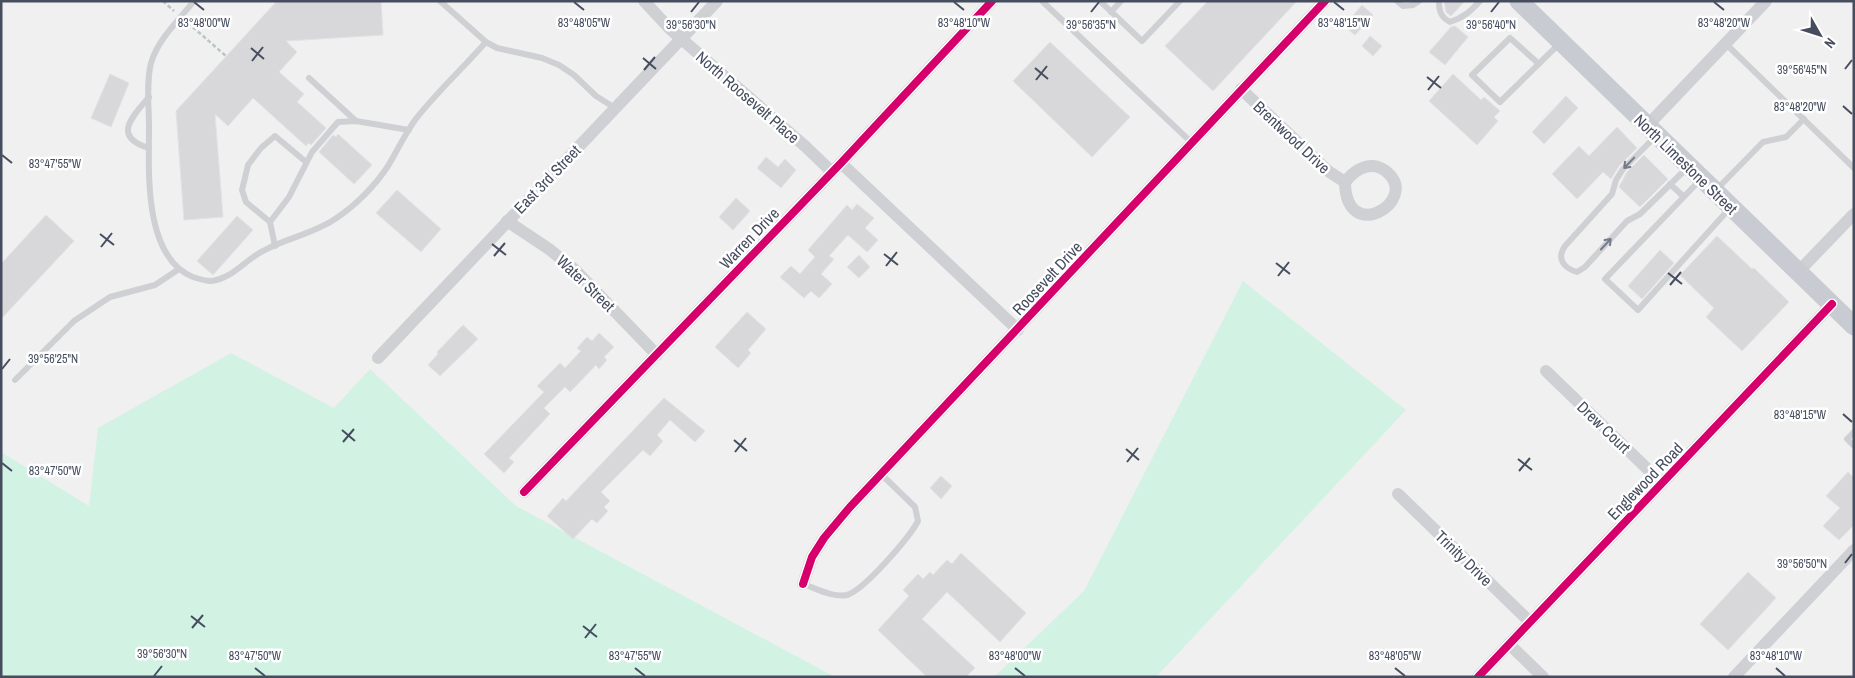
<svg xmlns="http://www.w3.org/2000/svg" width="1855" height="678" font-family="'Archivo Narrow',sans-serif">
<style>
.green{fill:#d2f2e4}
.building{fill:#d8d7da;stroke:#e2e1e3}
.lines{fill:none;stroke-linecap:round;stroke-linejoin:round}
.path{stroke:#b8c6c5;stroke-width:2.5;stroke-dasharray:4 2.5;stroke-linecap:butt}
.lane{stroke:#ced0d4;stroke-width:6}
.street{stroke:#ced0d4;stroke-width:12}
.primary{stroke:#c8cbd1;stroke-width:19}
.cycleway-casing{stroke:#fff;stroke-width:11}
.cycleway{stroke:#d6006c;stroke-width:8}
.oneway{stroke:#757b88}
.ticks{fill:none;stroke:#454d5f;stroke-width:2}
.labels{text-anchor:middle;stroke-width:5;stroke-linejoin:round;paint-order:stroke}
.street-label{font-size:16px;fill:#454d5f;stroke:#fff}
.ticks-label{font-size:12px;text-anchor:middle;fill:#454d5f;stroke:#fff;stroke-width:5;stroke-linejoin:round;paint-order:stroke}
</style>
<rect width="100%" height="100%" fill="#f1f0f0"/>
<g class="green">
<polygon points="1243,281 1406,410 1156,677 994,677 1084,591"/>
<polygon points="231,353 334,408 370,369 516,506 835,677 1,677 1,452 89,506 98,428"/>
</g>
<g class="building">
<polygon points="293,1 381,1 383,35 286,41 297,52 279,72 304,94 297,102 326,128 311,145 309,143 306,146 253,98 228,126 215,114 223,217 184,220 176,111 276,2"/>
<polygon points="1208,1 1297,1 1213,91 1165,46"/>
<polygon points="1444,1 1465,1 1451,16 1446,12"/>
<polygon points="1362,5 1373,15 1355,35 1344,26"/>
<polygon points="1455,26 1468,37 1445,65 1429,52 1451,27"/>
<polygon points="1370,36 1382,46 1373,56 1362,46"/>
<polygon points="1050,42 1130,117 1092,157 1013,81"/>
<polygon points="110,74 129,83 111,127 91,118"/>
<polygon points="1453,74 1481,100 1484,97 1500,111 1494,117 1498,121 1477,145 1429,101"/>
<polygon points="1566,96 1578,108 1544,144 1532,132"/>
<polygon points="1617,127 1637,148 1619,166 1611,179 1603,172 1577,199 1552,174 1579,146 1589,156"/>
<polygon points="338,134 372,165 354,184 319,152 333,135 336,137"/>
<polygon points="1644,155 1668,179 1640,207 1619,187 1627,172"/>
<polygon points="766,157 778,167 785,159 796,170 781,188 757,168"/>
<polygon points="397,190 441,229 421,252 376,213"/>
<polygon points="736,198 750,211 733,230 719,217"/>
<polygon points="857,204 874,218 865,228 878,240 867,252 848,235 829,256 834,259 821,274 832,284 819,298 811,291 804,298 780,277 791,266 800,274 815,257 808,250 847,205 852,210"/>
<polygon points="46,215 74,241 1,319 1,264"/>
<polygon points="237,216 253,230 213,275 197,261"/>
<polygon points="1717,236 1752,269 1754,268 1789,302 1742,351 1706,317 1714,308 1680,275"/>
<polygon points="1660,250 1674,263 1642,299 1628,286"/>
<polygon points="859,255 870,267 859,278 847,267"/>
<polygon points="747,312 766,329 748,350 751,353 738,368 715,347"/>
<polygon points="463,325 478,339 440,376 428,365 438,354 437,352"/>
<polygon points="599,333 614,347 604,357 607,360 599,369 596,365 570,392 565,387 544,408 550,414 509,458 514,462 504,473 484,454 544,392 537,386 560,363 565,368 581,351 577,348 587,337 592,341"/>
<polygon points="664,398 705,431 695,442 670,420 657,435 663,441 650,456 643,450 601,492 610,501 604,507 608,511 597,523 592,519 573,539 547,516 563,498 566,501"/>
<polygon points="1848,472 1854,478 1854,525 1839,540 1823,526 1840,508 1826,496"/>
<polygon points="941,476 952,486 941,499 930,488"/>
<polygon points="961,553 1026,613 1000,642 947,592 922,619 975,668 966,677 927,677 878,630 909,596 903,590 918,574 923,579 930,572 933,575 947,560 952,564"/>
<polygon points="1748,572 1776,598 1728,650 1700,624"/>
</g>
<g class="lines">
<g class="path">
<polyline points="163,1 174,11"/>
<polyline points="188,23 226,56"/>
</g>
<g class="lane">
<path d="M194,1c-15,19 -36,38 -43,62 -5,20 -2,43 -2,64 0,43 -6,130 44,150 6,2 12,4 18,4 21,-2 34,-21 52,-30 23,-13 50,-17 72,-32 20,-13 40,-33 53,-53 9,-15 17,-32 27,-46 21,-27 48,-52 71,-78"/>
<polyline points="440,1 486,42 497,48 542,58 559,65 574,75 596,96 615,108"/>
<polyline points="1042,1 1191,142"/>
<polyline points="1100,1 1142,41 1180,1"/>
<polyline points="1397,1 1403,6 1413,5 1419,1"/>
<path d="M1439,1c0,11 2,16 11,21 13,-4 21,-11 30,-21"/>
<polyline points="1111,12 1121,1"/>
<polyline points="1726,44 1854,168"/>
<polyline points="1539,64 1510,38 1472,75 1500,102 1560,43"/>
<polyline points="309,78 356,121"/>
<path d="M149,97c-16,19 -38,40 0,51"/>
<path d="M1656,136l-33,33 -7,11 -4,14 -47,52c-9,13 -1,22 12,26l8,-5 42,-46 13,-7 47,-46"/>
<polyline points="306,162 275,136 261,148 248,165 242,190 246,202 270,222 289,197 312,152 338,122 356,121 409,130"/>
<polyline points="1701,179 1605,279 1638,310 1730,208"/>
<polyline points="1670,184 1683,196"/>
<polyline points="1716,190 1763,142 1786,137 1804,119"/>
<polyline points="270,222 275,246"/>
<polyline points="15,380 74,321 110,297 155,285 179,269"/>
<polyline points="1854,432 1847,439 1854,446"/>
<path d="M803,584c12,4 30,14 44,11 17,-5 62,-57 71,-74l-3,-14 -34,-33"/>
</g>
<g class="street">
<polyline points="644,1 670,29 806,147 832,172"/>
<path d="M1241,89l87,82 17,11c1,64 74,19 43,-9 -15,-14 -32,-5 -43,9"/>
<polyline points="1647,126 1766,1"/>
<polyline points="841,163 1018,330"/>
<polyline points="507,221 549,249 575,270 657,355"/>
<polyline points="1798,272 1854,214"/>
<polyline points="378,358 717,1"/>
<polyline points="1546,371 1662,483"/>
<polyline points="524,492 841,163 992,1"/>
<polyline points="1398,494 1530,622"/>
<polyline points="803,584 812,557 824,538 850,507 1325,1"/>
<polyline points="1509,644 1543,677"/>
<polyline points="1478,677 1832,304"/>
<polyline points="1734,677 1854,550"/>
</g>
<polyline class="primary" points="1519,1 1854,326"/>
<defs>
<g id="cycleway">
<polyline points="524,492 841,163 992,1"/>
<polyline points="803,584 812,557 824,538 850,507 1325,1"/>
<polyline points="1478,677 1832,304"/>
</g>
</defs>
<use href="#cycleway" class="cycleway-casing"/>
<use href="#cycleway" class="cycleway"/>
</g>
<defs><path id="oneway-shaft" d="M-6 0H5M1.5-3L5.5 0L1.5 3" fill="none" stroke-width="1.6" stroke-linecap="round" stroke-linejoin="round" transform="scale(1.25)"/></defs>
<g class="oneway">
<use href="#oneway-shaft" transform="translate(1629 163) rotate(134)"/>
<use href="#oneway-shaft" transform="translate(1606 244) rotate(-47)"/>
</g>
<path class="ticks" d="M194,2l10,8M574,2l10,8M954,2l10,8M1334,2l10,8M1714,2l10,8M691,12l8,-10M1091,12l8,-10M1491,12l8,-10M251,48l13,11M643,58l13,11M252,61l11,-14M1035,68l13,11M1845,69l7,-9M644,70l11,-13M1427,77l14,11M1036,80l11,-14M1428,90l11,-14M1843,106l9,8M2,155l10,8M100,234l14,11M492,244l14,11M101,247l11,-14M884,254l14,11M494,256l11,-13M1276,263l14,11M886,266l11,-14M1668,273l14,11M1278,276l11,-14M1670,285l11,-13M2,369l8,-10M1843,414l9,8M342,430l13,11M734,440l13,11M343,442l11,-13M1126,449l13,11M735,452l11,-14M1518,459l14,11M1127,462l11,-14M2,463l10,8M1519,471l11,-13M1845,563l7,-9M191,616l14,11M583,626l14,11M192,628l11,-13M585,638l11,-14M255,668l10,8M635,668l10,8M1015,668l10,8M1395,668l10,8M1776,668l9,8M154,676l8,-10"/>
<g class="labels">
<g class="street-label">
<text transform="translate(748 97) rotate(41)" y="6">North Roosevelt Place</text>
<text transform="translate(1292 137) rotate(43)" y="6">Brentwood Drive</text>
<text transform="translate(1686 164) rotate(44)" y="6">North Limestone Street</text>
<text transform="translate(547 179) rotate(-46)" y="6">East 3rd Street</text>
<text transform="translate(749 238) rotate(-46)" y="6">Warren Drive</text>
<text transform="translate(1047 278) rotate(-47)" y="6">Roosevelt Drive</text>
<text transform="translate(586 283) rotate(44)" y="6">Water Street</text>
<text transform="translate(1604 427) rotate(44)" y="6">Drew Court</text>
<text transform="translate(1645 481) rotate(-46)" y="6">Englewood Road</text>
<text transform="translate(1464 558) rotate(44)" y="6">Trinity Drive</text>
</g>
</g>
<g class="ticks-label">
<text x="1344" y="27">83°48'15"W</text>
<text x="204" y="27">83°48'00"W</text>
<text x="584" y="27">83°48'05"W</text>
<text x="964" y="27">83°48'10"W</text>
<text x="1724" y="27">83°48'20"W</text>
<text x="1491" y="29">39°56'40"N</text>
<text x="691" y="29">39°56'30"N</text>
<text x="1091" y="29">39°56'35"N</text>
<text x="1802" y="74">39°56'45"N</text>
<text x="1800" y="111">83°48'20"W</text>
<text x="55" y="168">83°47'55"W</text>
<text x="53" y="363">39°56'25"N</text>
<text x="1800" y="419">83°48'15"W</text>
<text x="55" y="475">83°47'50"W</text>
<text x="1802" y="568">39°56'50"N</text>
<text x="162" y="658">39°56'30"N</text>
<text x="255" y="660">83°47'50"W</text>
<text x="635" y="660">83°47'55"W</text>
<text x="1015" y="660">83°48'00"W</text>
<text x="1395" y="660">83°48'05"W</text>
<text x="1776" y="660">83°48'10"W</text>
</g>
<rect width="1855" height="678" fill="none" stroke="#454d5f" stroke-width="5"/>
<g transform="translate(1820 35) rotate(129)" stroke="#ffffff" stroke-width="4" paint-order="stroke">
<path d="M0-4L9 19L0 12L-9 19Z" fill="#454d5f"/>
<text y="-8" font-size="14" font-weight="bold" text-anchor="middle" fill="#454d5f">N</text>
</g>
</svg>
